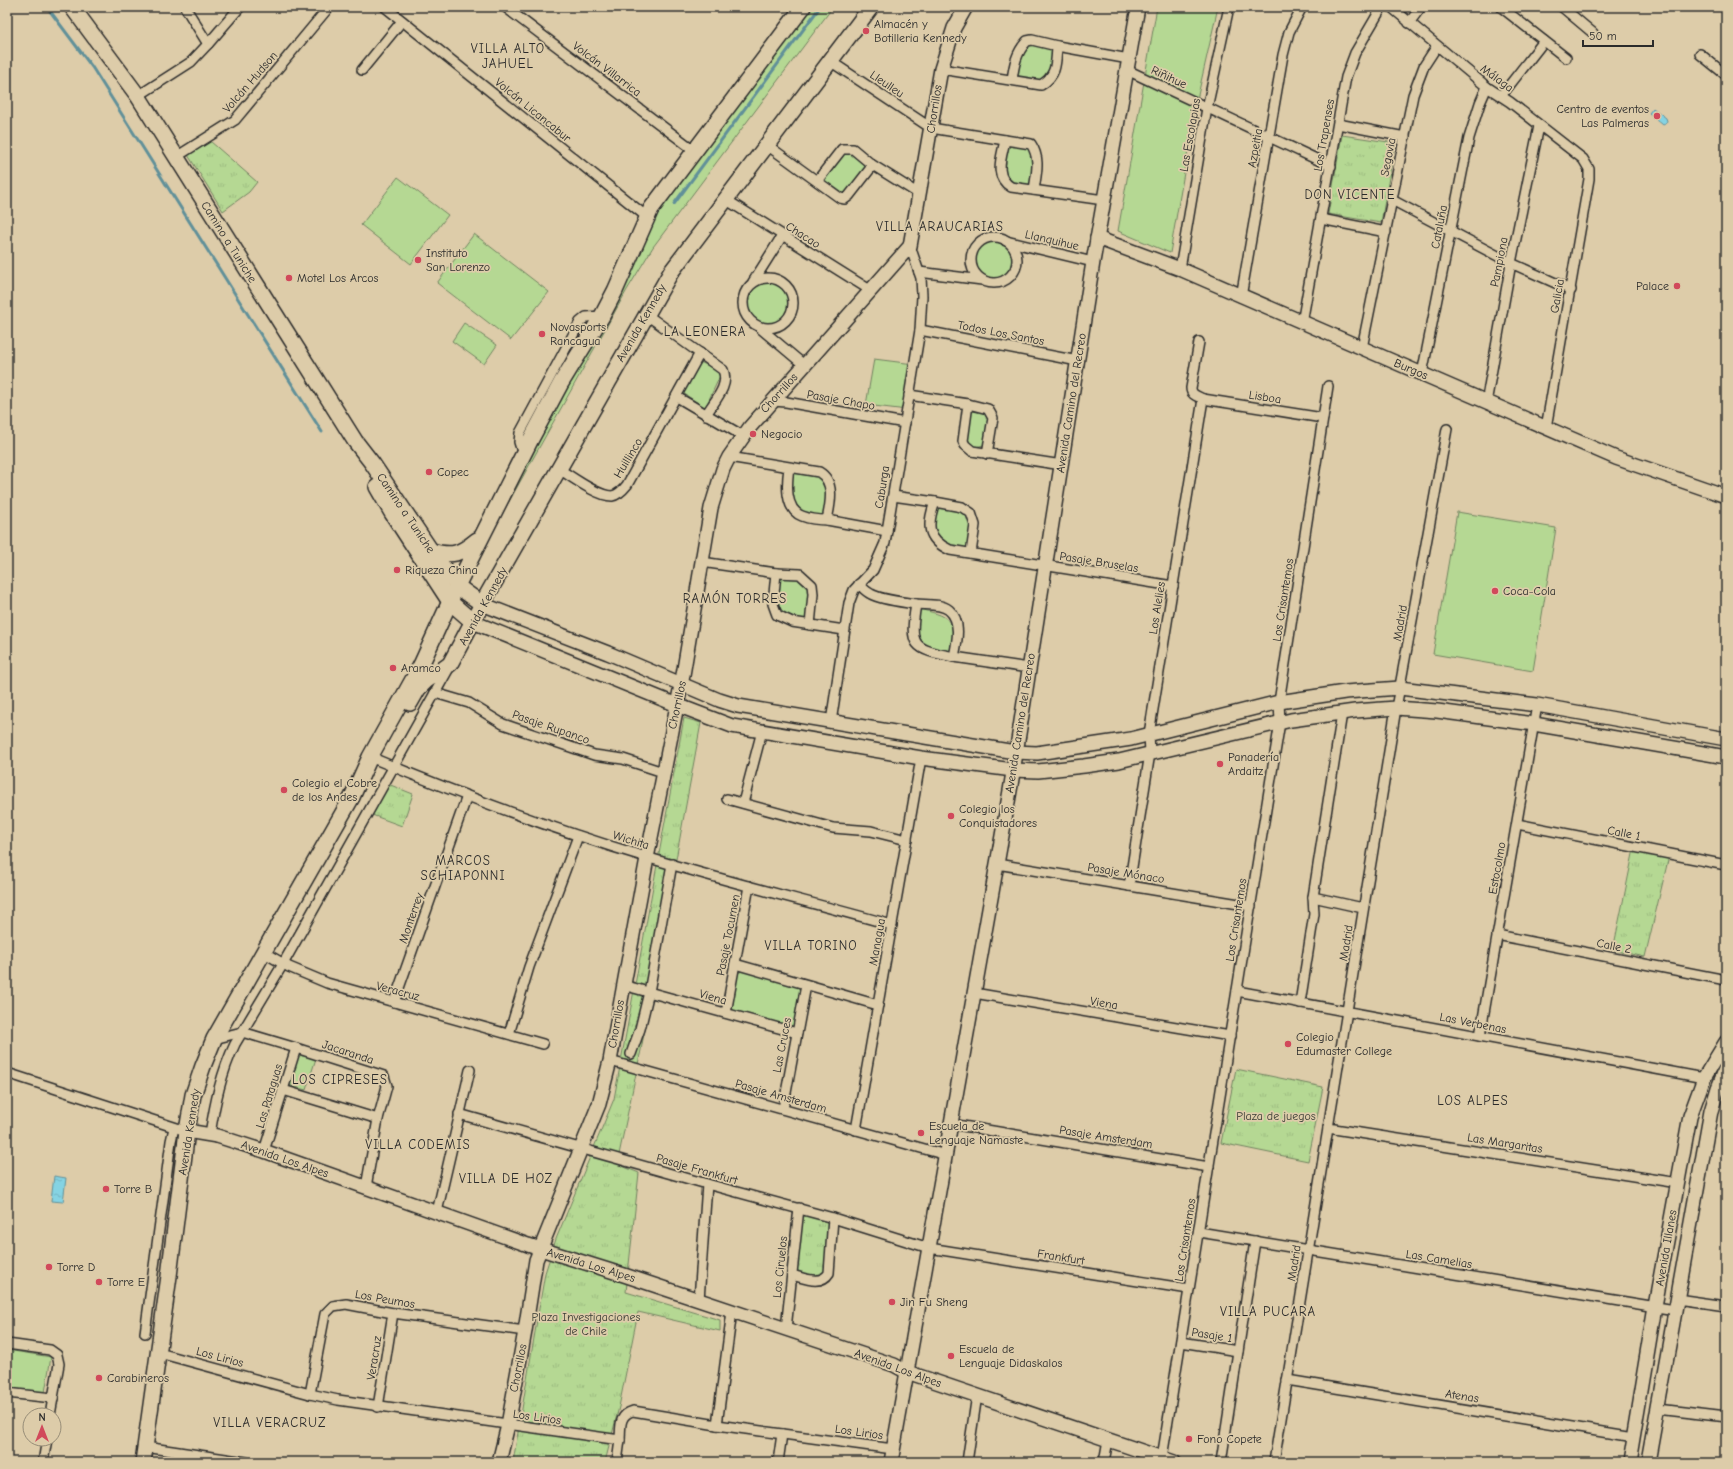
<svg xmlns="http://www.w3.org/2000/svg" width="1733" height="1469" font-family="'Comic Neue',sans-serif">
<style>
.grass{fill:#b5d893;stroke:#70825f}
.park{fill:url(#park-tufts);stroke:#70825f}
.water{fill:url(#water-ripples);stroke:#619099}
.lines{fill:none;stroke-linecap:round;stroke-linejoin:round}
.stream{stroke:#619099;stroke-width:3}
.street-casing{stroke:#2b2b2b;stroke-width:12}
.secondary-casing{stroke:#2b2b2b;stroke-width:16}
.primary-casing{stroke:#2b2b2b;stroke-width:18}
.street{stroke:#ddcca9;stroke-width:9}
.secondary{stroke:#ddcca9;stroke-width:13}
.primary{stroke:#ddcca9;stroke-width:15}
.poi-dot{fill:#d1495b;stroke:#ddcca9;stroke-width:1.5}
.labels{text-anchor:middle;stroke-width:3.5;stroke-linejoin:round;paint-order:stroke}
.poi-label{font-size:12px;fill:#2b2b2b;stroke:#ddcca9;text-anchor:start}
.street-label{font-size:12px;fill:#2b2b2b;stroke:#ddcca9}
.park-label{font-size:12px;fill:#393c35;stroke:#ddcca9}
.neighbourhood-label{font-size:13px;letter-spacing:1px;fill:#2b2b2b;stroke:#ddcca9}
</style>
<defs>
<pattern id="park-tufts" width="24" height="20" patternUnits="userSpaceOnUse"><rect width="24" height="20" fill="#b5d893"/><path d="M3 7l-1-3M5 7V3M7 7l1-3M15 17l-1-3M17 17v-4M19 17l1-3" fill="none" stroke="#9cba7f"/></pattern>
<pattern id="water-ripples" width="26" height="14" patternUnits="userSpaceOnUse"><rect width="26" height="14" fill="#85d3e3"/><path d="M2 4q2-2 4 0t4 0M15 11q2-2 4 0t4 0" fill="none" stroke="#73b5c3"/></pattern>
</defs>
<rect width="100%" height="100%" fill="#ddcca9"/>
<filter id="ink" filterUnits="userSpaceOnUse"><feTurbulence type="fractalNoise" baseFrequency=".025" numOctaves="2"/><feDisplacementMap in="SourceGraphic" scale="8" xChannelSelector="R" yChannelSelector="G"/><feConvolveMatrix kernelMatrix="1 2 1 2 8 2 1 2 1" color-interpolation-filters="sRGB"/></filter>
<g filter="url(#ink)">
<g class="grass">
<polygon points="812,7 833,7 653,247 627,290 492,532 519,464 651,224 667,200"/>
<polygon points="1157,7 1218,7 1196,104 1170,253 1118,231"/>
<path d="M1029,44l24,4c-1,17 0,22 -13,33l-24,-4 3,-18z"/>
<polygon points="1007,143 1030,147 1035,158 1031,187 1012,184 1002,170"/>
<polygon points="844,151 848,151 869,165 845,196 820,180"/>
<polygon points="398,177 448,215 411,264 361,225"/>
<polygon points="474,234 549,292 511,340 437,283"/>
<circle cx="994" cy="260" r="20"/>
<circle cx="767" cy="303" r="21"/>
<polygon points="464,323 497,345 484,364 452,341"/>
<polygon points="874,359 914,364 907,410 866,405"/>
<polygon points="698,361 719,371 720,376 706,406 704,407 683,393"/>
<path d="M980,410l4,1 6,7 -6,27 -9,2c-13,-7 -6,-23 -4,-35z"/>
<path d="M792,471l26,4 9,12 -2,30c-7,-1 -14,-1 -20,-3 -16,-6 -13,-29 -13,-43z"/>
<path d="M937,506l24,4 10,9 -1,30c-7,-1 -13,-1 -19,-2 -20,-5 -20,-26 -14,-41z"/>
<polygon points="1457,512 1556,528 1533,671 1433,654"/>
<path d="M780,575c5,1 14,0 19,2 17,8 11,28 8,43 -33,-6 -31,-15 -27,-45z"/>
<path d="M918,609c31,7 37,8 34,42 -34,-6 -35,-7 -34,-42z"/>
<path d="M742,971l57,16c2,11 1,31 -6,40l-59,-15 -2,-4 6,-35z"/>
<polygon points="7,1350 51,1357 44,1398 7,1393"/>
</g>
<g class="park">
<polygon points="1342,135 1395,143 1381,223 1328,214"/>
<polygon points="210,141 257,182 249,192 223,211 188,155"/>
<polygon points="684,718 701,723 641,1050 617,1164 639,1173 626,1292 720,1320 720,1331 638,1312 619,1407 605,1462 513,1462 545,1273 556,1239 614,1099"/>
<polygon points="388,784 413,794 402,826 372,815"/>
<polygon points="1634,849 1669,856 1645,957 1613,950"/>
<polygon points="300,1046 318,1052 306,1090 288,1085"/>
<polygon points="1236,1069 1323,1087 1308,1161 1221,1143"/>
<polygon points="798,1214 832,1220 826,1273 818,1282 796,1274"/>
</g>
<g class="water">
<polygon points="1653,108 1666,118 1667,121 1665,124 1663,125 1649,113"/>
<polygon points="54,1176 66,1178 63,1202 51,1201"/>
</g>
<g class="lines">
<g class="stream">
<polyline points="47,7 92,67 322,432"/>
<polyline points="674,204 820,7"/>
</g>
<defs>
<g id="street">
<polyline points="185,7 208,44"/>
<polyline points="385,7 647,217"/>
<polyline points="505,7 695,151"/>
<polyline points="1391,7 1487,87 1510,102 1583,159 1589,169 1589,179 1546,428"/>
<polyline points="1501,7 1566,58"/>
<polyline points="1562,7 1593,33"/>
<polyline points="1409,23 1421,7"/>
<polyline points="1700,54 1726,75"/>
<path d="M830,61l101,67 74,12c-3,17 -12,36 6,47l93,13"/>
<path d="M941,69l100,16c16,-9 15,-23 16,-39l72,13"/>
<polyline points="362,70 402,21"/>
<polyline points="1127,70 1331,166"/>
<path d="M1012,80c2,-15 4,-27 15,-39l5,-1 25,6"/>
<polyline points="138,96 191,62 208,44 240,7"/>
<polyline points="1501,96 1544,41"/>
<polyline points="1338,124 1405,137"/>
<path d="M1005,140l26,4c10,15 5,30 3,46"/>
<polyline points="767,145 840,198 845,199 849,196 870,169 871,164 919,194"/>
<polyline points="176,157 235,120 329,7"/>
<polyline points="817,181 842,149 853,149 871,164"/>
<polyline points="725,199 870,290"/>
<polyline points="1392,200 1511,263 1571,290"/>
<polyline points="1321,219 1386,232"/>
<circle cx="994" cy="260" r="23"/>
<polyline points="1006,241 1093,262"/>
<polyline points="1180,269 1207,108 1229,7"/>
<polyline points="919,272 982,280"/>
<circle cx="768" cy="303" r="25"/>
<polyline points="753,282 782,236"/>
<polyline points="1241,297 1283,55 1289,32 1302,7"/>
<path d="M647,315l76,55c7,16 -9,31 -17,45"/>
<polyline points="1302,323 1346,77 1355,53 1382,7"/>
<polyline points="760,328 804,365"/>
<polyline points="920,330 1078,361"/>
<path d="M1199,342l-8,46c0,7 6,8 12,11l120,19"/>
<polyline points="1362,348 1413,95 1424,66 1437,46"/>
<polyline points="1422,374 1469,138 1480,103 1487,87"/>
<polyline points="909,395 968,404 963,441 965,445 972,451 1062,465"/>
<polyline points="677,397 743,436"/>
<polyline points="773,401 786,402 905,423"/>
<polyline points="1486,403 1511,263 1539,126"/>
<polyline points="968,404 988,409 993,418 987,454"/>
<polyline points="523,455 519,442 520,433 580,322 586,317 602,316"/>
<path d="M729,457l90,15c17,10 11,33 8,48 -8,0 -17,-1 -25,-4 -18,-7 -15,-34 -13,-49"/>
<path d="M559,469c13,8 38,27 53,27 6,-1 11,-6 15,-11l73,-132"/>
<path d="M893,496l42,6c-8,22 -9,37 15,48l223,36"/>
<polyline points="935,502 962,507 971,513 975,525 971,553"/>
<polyline points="827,520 887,531"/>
<polyline points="702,562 776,573 773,604 777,615 792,622 844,630"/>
<polyline points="776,573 800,574 812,585 813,594 810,625"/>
<path d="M859,584c4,4 7,8 12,10 10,6 33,8 45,10 10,1 25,-1 33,6 13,11 8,32 5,47l75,11"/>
<path d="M916,604c-7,43 -3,45 38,53"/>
<polyline points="435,693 469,703 503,724 594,755 623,759 663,772"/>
<polyline points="831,722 849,603 854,590 873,570 885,543 920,330 922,296 921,278 910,246"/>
<path d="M370,757c91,38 182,72 276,100 82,25 164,45 246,68"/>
<polyline points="727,799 833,828 871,831 907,840"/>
<polyline points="743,803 762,731"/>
<polyline points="1517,824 1726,865"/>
<polyline points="997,864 1251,906"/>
<polyline points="1129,886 1150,753 1149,734 1203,399"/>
<polyline points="1313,897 1363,908"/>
<polyline points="1497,935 1726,980"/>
<polyline points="263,952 289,967 327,983 543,1044"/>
<polyline points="735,964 878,1005"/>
<polyline points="623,985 797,1033"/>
<polyline points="1237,991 1704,1078"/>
<polyline points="974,993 1230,1036"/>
<polyline points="394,1002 467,796"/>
<polyline points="1300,1003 1314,914 1313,897 1342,713"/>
<polyline points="726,1013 749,886"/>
<polyline points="509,1034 529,967 578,836"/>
<polyline points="1480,1036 1537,705"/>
<polyline points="214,1039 242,1032 296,1048 384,1076 387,1086 378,1119 366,1187"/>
<polyline points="631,1054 640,1029 649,992 672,864"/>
<polyline points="610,1061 946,1155"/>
<polyline points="7,1073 180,1129"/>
<polyline points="283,1090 378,1119"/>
<polyline points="783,1109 806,985"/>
<polyline points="459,1114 707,1184 833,1218 929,1248 1189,1289"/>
<polyline points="951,1124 1209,1167"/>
<polyline points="1328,1128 1678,1183"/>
<polyline points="856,1130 921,758"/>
<path d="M210,1134c5,-31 11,-61 25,-90l48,-80 166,-296"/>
<polyline points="264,1151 296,1048"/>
<polyline points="437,1212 470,1070"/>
<polyline points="1199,1232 1675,1310"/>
<path d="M792,1275c12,3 29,11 37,-2l4,-55"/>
<polyline points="1677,1299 1726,1306"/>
<polyline points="699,1300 707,1184"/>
<polyline points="786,1329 799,1208"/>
<polyline points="145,1333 171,1141 174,1128"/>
<polyline points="1181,1342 1238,1351"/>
<polyline points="7,1344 50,1350 57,1355 59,1364 50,1415"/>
<path d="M159,1353l151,41 28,6 282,40c1,-12 -2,-25 13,-29l84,14 176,24"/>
<polyline points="1287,1380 1633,1437"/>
<polyline points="7,1393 53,1398"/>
<polyline points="310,1394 325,1314 333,1306 346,1304 393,1313 525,1331"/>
<polyline points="378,1407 393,1313"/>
<polyline points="1658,1409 1726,1417"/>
<polyline points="717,1425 732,1311"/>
<polyline points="145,1447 246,1462"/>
<polyline points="1162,1458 1280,722 1279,702 1328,386"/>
<polyline points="43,1462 47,1439"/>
<polyline points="617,1462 620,1440"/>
<polyline points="778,1462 782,1434"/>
<polyline points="967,1462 977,1395"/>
<polyline points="1104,1462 1108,1440"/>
<polyline points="1221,1462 1255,1241"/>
<polyline points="1274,1462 1396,708 1447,429"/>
</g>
<g id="secondary">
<polyline points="1097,238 1180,269 1616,458 1726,496"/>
<polyline points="482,604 608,653 719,700 738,706 1015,752 1037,753 1131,739 1279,702 1345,692 1400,688 1537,705 1726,739"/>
<polyline points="473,622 677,705 732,726 921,758 1013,770 1038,771 1084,766 1119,761 1291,720 1355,711 1396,708 1437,711 1534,724 1726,757"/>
<polyline points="187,1131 217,1136 264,1151 528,1245 624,1275 894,1365 907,1372 1174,1462"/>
<polyline points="499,1462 508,1425 525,1331 536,1260 599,1104 610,1061 647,858 683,675 711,508 723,469 729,457 750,427 910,246 941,69 954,28 966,7"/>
<polyline points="891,1462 1011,785 1093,262 1138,7"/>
<polyline points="1629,1462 1655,1306 1690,1116 1704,1078 1726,1042"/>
<polyline points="1648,1462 1711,1111 1718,1088 1726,1068"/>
</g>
<g id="primary">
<polyline points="72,7 138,96 355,441 372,463 431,551 457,586 482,604"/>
<polyline points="377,487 392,513 450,602 473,622"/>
<path d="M431,551c22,6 29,3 46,-11"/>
<polyline points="410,703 418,689 426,681 450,664 482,604 671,272 871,7"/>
<polyline points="143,1462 169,1276 187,1131 193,1095 203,1066 214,1039 352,797 370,757 421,665 457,586 531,439 561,383 602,316 615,291 651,209 803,7"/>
</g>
</defs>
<use href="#street" class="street-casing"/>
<use href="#secondary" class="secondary-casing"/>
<use href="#primary" class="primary-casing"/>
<use href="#street" class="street"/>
<use href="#secondary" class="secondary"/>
<use href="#primary" class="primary"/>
</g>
</g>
<g class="poi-dot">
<circle cx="866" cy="31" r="4"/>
<circle cx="1657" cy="116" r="4"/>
<circle cx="418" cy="260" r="4"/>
<circle cx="289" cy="278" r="4"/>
<circle cx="1677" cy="286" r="4"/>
<circle cx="542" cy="334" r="4"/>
<circle cx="753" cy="434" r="4"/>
<circle cx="429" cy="472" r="4"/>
<circle cx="397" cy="570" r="4"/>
<circle cx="1495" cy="591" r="4"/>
<circle cx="393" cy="668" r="4"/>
<circle cx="1220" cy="764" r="4"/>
<circle cx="284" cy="790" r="4"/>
<circle cx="951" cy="816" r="4"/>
<circle cx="1288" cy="1044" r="4"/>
<circle cx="921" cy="1133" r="4"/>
<circle cx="106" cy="1189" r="4"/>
<circle cx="49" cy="1267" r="4"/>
<circle cx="99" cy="1282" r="4"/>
<circle cx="892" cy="1302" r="4"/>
<circle cx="951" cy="1356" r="4"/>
<circle cx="99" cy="1378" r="4"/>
<circle cx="1189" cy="1439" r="4"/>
</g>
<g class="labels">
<g class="poi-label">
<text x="874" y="28">Almacén y<tspan x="874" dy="14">Botilleria Kennedy</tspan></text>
<text x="1649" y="113" text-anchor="end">Centro de eventos<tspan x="1649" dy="14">Las Palmeras</tspan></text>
<text x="426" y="257">Instituto<tspan x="426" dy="14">San Lorenzo</tspan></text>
<text x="297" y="282">Motel Los Arcos</text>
<text x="1669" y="290" text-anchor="end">Palace</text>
<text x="550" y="331">Novasports<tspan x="550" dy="14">Rancagua</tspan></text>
<text x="761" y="438">Negocio</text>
<text x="437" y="476">Copec</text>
<text x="405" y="574">Riqueza China</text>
<text x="1503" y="595">Coca-Cola</text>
<text x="401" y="672">Aramco</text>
<text x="1228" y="761">Panadería<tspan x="1228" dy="14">Ardaitz</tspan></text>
<text x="292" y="787">Colegio el Cobre<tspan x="292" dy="14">de los Andes</tspan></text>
<text x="959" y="813">Colegio los<tspan x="959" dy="14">Conquistadores</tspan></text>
<text x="1296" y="1041">Colegio<tspan x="1296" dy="14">Edumaster College</tspan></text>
<text x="929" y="1130">Escuela de<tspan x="929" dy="14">Lenguaje Namaste</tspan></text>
<text x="114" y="1193">Torre B</text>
<text x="57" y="1271">Torre D</text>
<text x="107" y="1286">Torre E</text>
<text x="900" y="1306">Jin Fu Sheng</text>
<text x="959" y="1353">Escuela de<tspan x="959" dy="14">Lenguaje Didaskalos</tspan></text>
<text x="107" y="1382">Carabineros</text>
<text x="1197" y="1443">Fono Copete</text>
</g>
<g class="street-label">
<text transform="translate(607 69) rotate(37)" y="4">Volcán Villarrica</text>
<text transform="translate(1169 77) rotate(25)" y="4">Riñihue</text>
<text transform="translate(1497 78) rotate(36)" y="4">Málaga</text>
<text transform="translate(250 82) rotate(-49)" y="4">Volcán Hudson</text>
<text transform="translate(887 84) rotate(34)" y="4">Lleulleu</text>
<text transform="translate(934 109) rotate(-81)" y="4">Chorrillos</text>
<text transform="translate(533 110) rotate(39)" y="4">Volcán Licancabur</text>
<text transform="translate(1190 135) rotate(-80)" y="4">Las Escolapias</text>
<text transform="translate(1324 135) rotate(-80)" y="4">Los Trapenses</text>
<text transform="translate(1255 148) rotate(-80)" y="4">Azpeitia</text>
<text transform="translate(1388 157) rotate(-79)" y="4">Segovia</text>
<text transform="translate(1439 227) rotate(-79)" y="4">Cataluña</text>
<text transform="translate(803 235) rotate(32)" y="4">Chacao</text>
<text transform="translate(1052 240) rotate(13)" y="4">Llanquihue</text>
<text transform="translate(229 242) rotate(58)" y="4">Camino a Tuniche</text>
<text transform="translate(1499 262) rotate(-79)" y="4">Pampiona</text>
<text transform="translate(1557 296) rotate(-80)" y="4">Galicia</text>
<text transform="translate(641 323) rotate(-60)" y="4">Avenida Kennedy</text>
<text transform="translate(1001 333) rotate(11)" y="4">Todos Los Santos</text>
<text transform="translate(1411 369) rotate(23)" y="4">Burgos</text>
<text transform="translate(779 393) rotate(-48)" y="4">Chorrillos</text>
<text transform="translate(1265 397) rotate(9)" y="4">Lisboa</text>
<text transform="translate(841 400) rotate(10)" y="4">Pasaje Chapo</text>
<text transform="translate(1071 403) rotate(-81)" y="4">Avenida Camino del Recreo</text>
<text transform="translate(628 458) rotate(-59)" y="4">Huillinco</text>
<text transform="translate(882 487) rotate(-81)" y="4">Caburga</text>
<text transform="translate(406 513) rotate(56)" y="4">Camino a Tuniche</text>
<text transform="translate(1099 562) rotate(9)" y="4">Pasaje Bruselas</text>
<text transform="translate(1283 600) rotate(-81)" y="4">Los Crisantemos</text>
<text transform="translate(483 606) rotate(-61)" y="4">Avenida Kennedy</text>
<text transform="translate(1157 608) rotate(-81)" y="4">Los Alelies</text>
<text transform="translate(1400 623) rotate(-80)" y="4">Madrid</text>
<text transform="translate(677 705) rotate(-78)" y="4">Chorrillos</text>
<text transform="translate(1020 723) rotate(-81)" y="4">Avenida Camino del Recreo</text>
<text transform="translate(551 727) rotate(19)" y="4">Pasaje Rupanco</text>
<text transform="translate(1624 833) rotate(11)" y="4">Calle 1</text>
<text transform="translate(631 840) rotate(17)" y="4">Wichita</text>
<text transform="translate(1497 868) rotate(-80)" y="4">Estocolmo</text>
<text transform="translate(1126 873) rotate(9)" y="4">Pasaje Mónaco</text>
<text transform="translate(411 918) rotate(-71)" y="4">Monterrey</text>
<text transform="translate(1236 920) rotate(-81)" y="4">Los Crisantemos</text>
<text transform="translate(728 935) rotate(-79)" y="4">Pasaje Tocumen</text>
<text transform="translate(877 942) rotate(-80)" y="4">Managua</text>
<text transform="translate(1346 943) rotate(-81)" y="4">Madrid</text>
<text transform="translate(1614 946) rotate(11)" y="4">Calle 2</text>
<text transform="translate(398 991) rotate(15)" y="4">Veracruz</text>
<text transform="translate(713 997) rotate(16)" y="4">Viena</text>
<text transform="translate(1104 1003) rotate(10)" y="4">Viena</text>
<text transform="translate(1473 1023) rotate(11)" y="4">Las Verbenas</text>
<text transform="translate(616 1024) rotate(-80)" y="4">Chorrillos</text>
<text transform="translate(782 1045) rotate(-79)" y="4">Las Cruces</text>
<text transform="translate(348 1052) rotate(18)" y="4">Jacaranda</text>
<text transform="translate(269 1096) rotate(-73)" y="4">Las Pataguas</text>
<text transform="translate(781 1096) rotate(16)" y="4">Pasaje Amsterdam</text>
<text transform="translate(189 1132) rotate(-81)" y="4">Avenida Kennedy</text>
<text transform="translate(1106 1137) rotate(9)" y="4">Pasaje Amsterdam</text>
<text transform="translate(1505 1143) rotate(9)" y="4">Las Margaritas</text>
<text transform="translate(285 1159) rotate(19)" y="4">Avenida Los Alpes</text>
<text transform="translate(697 1169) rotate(16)" y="4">Pasaje Frankfurt</text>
<text transform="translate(1185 1240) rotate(-81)" y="4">Los Crisantemos</text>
<text transform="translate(1666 1248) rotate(-80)" y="4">Avenida Illanes</text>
<text transform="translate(1061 1257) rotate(9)" y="4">Frankfurt</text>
<text transform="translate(1439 1259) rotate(9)" y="4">Las Camelias</text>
<text transform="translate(1294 1263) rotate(-81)" y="4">Madrid</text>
<text transform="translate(591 1265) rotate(17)" y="4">Avenida Los Alpes</text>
<text transform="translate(780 1267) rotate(-84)" y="4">Los Ciruelos</text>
<text transform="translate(385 1299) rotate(10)" y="4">Los Peumos</text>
<text transform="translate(1212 1335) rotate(9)" y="4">Pasaje 1</text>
<text transform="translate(220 1357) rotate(15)" y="4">Los Lirios</text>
<text transform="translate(374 1358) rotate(-81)" y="4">Veracruz</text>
<text transform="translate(518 1368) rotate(-79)" y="4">Chorrillos</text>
<text transform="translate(898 1368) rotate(20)" y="4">Avenida Los Alpes</text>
<text transform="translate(1462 1396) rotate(9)" y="4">Atenas</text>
<text transform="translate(537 1417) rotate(8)" y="4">Los Lirios</text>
<text transform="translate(859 1432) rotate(8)" y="4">Los Lirios</text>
</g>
<g class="park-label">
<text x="1276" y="1120">Plaza de juegos</text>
<text x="586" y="1321">Plaza Investigaciones<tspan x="586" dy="14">de Chile</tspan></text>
</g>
<g class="neighbourhood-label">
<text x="508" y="53">VILLA ALTO<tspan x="508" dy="15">JAHUEL</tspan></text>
<text x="1350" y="199">DON VICENTE</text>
<text x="940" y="231">VILLA ARAUCARIAS</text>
<text x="705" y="336">LA LEONERA</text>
<text x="735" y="603">RAMÓN TORRES</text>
<text x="463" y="865">MARCOS<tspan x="463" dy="15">SCHIAPONNI</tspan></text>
<text x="811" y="950">VILLA TORINO</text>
<text x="340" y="1084">LOS CIPRESES</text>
<text x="1473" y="1105">LOS ALPES</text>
<text x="418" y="1149">VILLA CODEMIS</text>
<text x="506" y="1183">VILLA DE HOZ</text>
<text x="1268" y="1316">VILLA PUCARA</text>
<text x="270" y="1427">VILLA VERACRUZ</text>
</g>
</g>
<rect width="1733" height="1469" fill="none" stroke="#ddcca9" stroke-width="24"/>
<rect x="12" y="12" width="1709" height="1445" fill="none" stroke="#2b2b2b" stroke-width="1.5" filter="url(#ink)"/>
<g transform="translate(42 1427)"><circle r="19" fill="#ddcca9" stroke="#968c77"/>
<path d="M0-3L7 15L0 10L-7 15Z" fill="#d1495b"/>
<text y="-6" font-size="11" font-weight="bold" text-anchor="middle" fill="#2b2b2b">N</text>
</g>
<path d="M1583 40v6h70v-6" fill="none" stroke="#2b2b2b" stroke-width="2"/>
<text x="1589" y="40" font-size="12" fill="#2b2b2b" stroke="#ddcca9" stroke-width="3" paint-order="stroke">50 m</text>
</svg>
